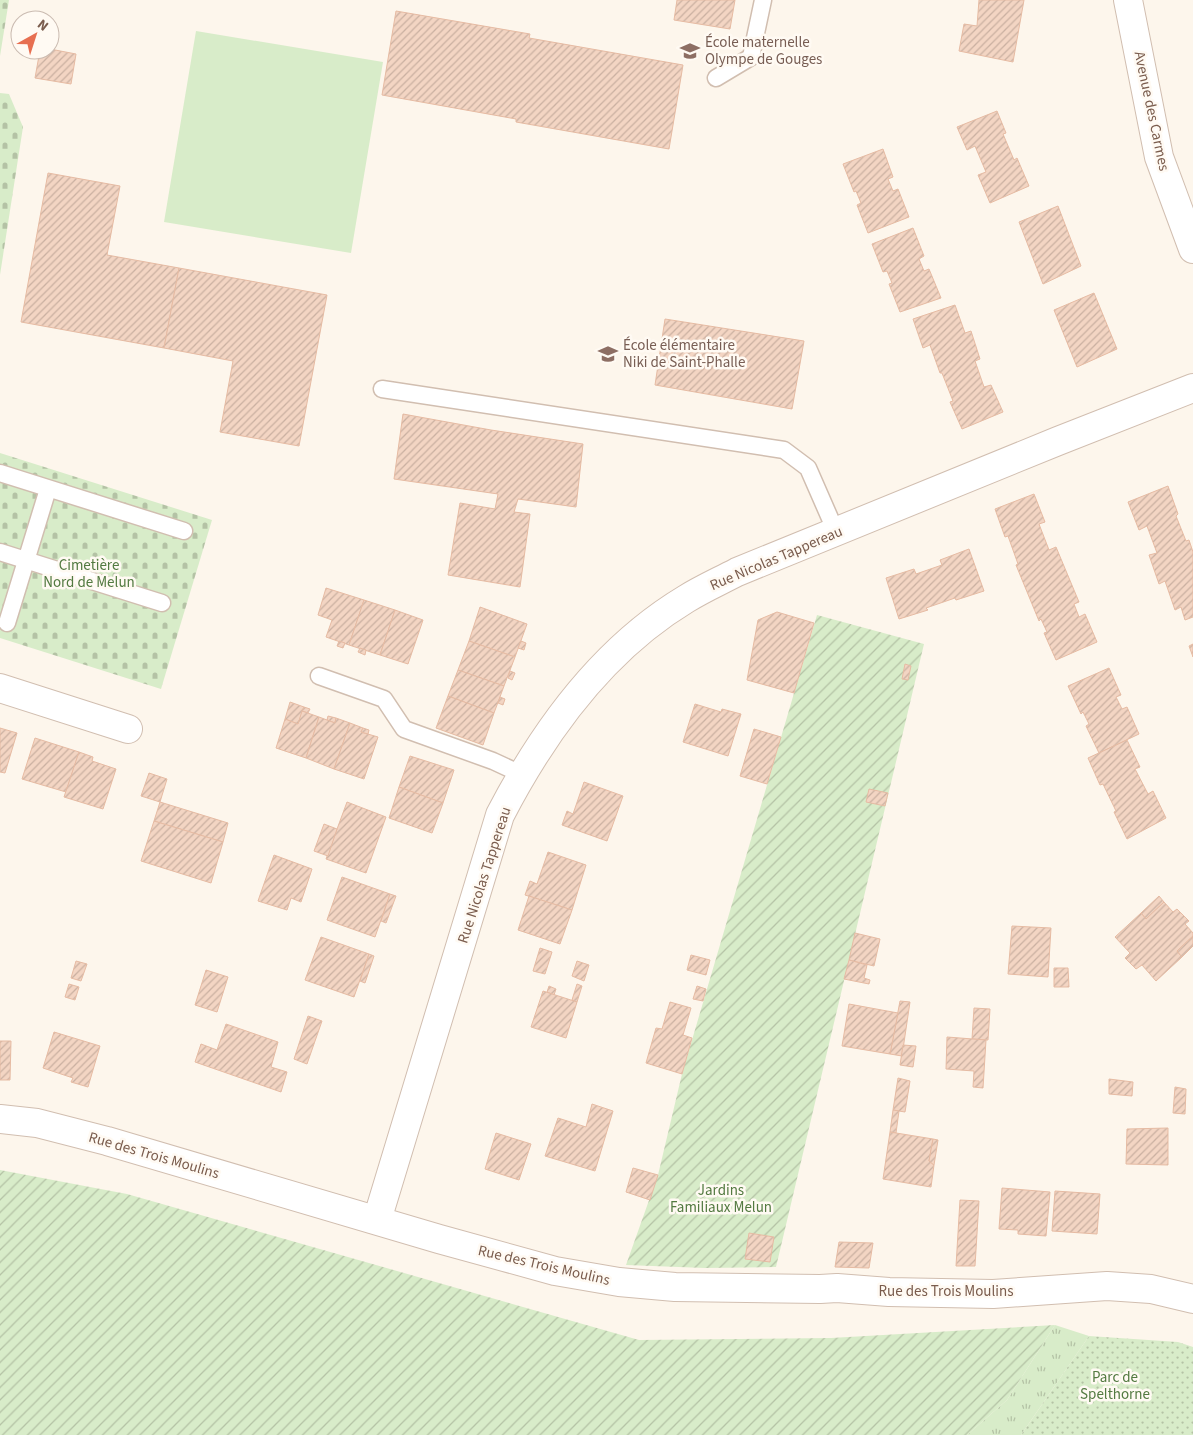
<svg xmlns="http://www.w3.org/2000/svg" width="1193" height="1435" font-family="'Source Sans 3',sans-serif">
<style>
.grass{fill:url(#grass-tufts)}
.cemetery{fill:url(#cemetery-stones)}
.park{fill:url(#park-dots)}
.garden{fill:url(#garden-furrows)}
.pitch{fill:#d8ecc9}
.building{fill:url(#building-hatch);stroke:#e6bba3}
.lines{fill:none;stroke-linecap:round;stroke-linejoin:round}
.lane-casing{stroke:#d1beb0;stroke-width:19}
.street-casing{stroke:#d1beb0;stroke-width:30}
.lane{stroke:#fff;stroke-width:16}
.street{stroke:#fff;stroke-width:28}
.labels{text-anchor:middle;stroke-width:5;stroke-linejoin:round;paint-order:stroke}
.education-label{font-size:15px;fill:#785e54;stroke:#fffaf3;text-anchor:start}
.street-label{font-size:15px;fill:#7a5c4d;stroke:#fffaf3}
.park-label{font-size:15px;fill:#537a41;stroke:#fffaf3}
</style>
<defs>
<pattern id="grass-tufts" width="24" height="20" patternUnits="userSpaceOnUse" patternTransform="scale(1.25)"><rect width="24" height="20" fill="#d8ecc9"/><path d="M3 7l-1-3M5 7V3M7 7l1-3M15 17l-1-3M17 17v-4M19 17l1-3" fill="none" stroke="#b4c2a5"/></pattern>
<pattern id="cemetery-stones" width="16" height="16" patternUnits="userSpaceOnUse" patternTransform="scale(1.25)"><rect width="16" height="16" fill="#d8ecc9"/><path d="M2 7V4a2 2 0 0 1 4 0v3zM10 15v-3a2 2 0 0 1 4 0v3z" fill="#b4c2a5"/></pattern>
<pattern id="park-dots" width="8" height="8" patternUnits="userSpaceOnUse" patternTransform="scale(1.25)"><rect width="8" height="8" fill="#d8ecc9"/><path d="M2 2h.1M6 6h.1" fill="none" stroke="#b4c2a5" stroke-width="1.8" stroke-linecap="round"/></pattern>
<pattern id="garden-furrows" width="10" height="10" patternUnits="userSpaceOnUse" patternTransform="scale(1.25)"><rect width="10" height="10" fill="#d8ecc9"/><path d="M-1 1l2-2M0 10L10 0M9 11l2-2" fill="none" stroke="#b4c2a5"/></pattern>
<pattern id="building-hatch" width="6" height="6" patternUnits="userSpaceOnUse" patternTransform="scale(1.25)"><rect width="6" height="6" fill="#f3d5c3"/><path d="M-1 1l2-2M0 6l6-6M5 7l2-2" fill="none" stroke="#cab0a1"/></pattern>
</defs>
<rect width="100%" height="100%" fill="#fdf6ec"/>
<polygon class="grass" points="1055,1325 1089,1336 1021,1435 967,1435 1007,1400"/>
<g class="cemetery">
<polygon points="0,0 9,0 0,56"/>
<polygon points="0,93 9,94 23,127 0,275"/>
<polygon points="0,453 212,520 161,689 0,638"/>
</g>
<polygon class="park" points="1089,1336 1178,1342 1193,1347 1193,1435 1021,1435"/>
<g class="garden">
<polygon points="817,615 924,644 776,1267 705,1268 626,1265 658,1175 682,1074"/>
<polygon points="0,1170 127,1194 639,1340 831,1338 1055,1325 1007,1400 967,1435 0,1435"/>
</g>
<polygon class="pitch" points="196,31 383,62 351,253 164,222"/>
<g class="building">
<polygon points="677,0 735,0 730,29 674,20"/>
<polygon points="979,0 1024,0 1013,62 959,51 964,24 977,26"/>
<polygon points="396,11 530,34 529,38 683,65 669,149 516,122 516,119 382,95"/>
<polygon points="50,49 76,54 71,84 35,78 40,50"/>
<polygon points="997,111 1006,133 1003,134 1014,160 1017,158 1029,186 990,203 978,175 986,172 975,146 967,150 957,127"/>
<polygon points="883,149 893,177 888,179 893,191 898,189 909,217 868,233 857,205 861,203 856,191 854,192 843,164"/>
<polygon points="48,173 120,186 107,255 179,268 164,348 21,322"/>
<polygon points="1058,206 1081,266 1043,284 1019,222"/>
<polygon points="913,228 924,256 919,259 924,271 929,269 941,298 900,312 889,284 892,283 887,271 883,272 872,244"/>
<polygon points="179,268 327,295 299,446 220,432 233,361 164,348"/>
<polygon points="1094,293 1117,349 1077,367 1054,310"/>
<polygon points="955,305 965,333 971,331 980,359 975,361 984,387 991,385 1003,412 962,429 950,402 953,401 942,373 940,373 930,345 923,348 913,319"/>
<polygon points="665,319 804,341 792,409 655,385"/>
<polygon points="403,414 491,430 583,444 576,507 518,499 514,512 530,514 520,587 448,575 460,503 495,509 498,494 394,479"/>
<polygon points="1168,486 1178,514 1176,516 1186,541 1189,540 1193,552 1193,617 1185,620 1181,607 1175,610 1165,581 1159,584 1149,555 1157,553 1147,526 1139,530 1128,502"/>
<polygon points="1034,494 1045,522 1039,524 1049,550 1056,547 1079,602 1074,604 1079,617 1085,614 1097,642 1056,660 1044,633 1047,632 1041,619 1039,621 1016,565 1018,564 1008,536 1005,537 995,509"/>
<polygon points="969,549 984,591 956,600 955,598 926,608 928,610 899,619 886,578 914,569 916,574 942,565 940,560"/>
<polygon points="326,588 364,600 349,645 326,637 332,620 318,615"/>
<polygon points="364,600 395,610 380,655 349,645"/>
<polygon points="480,607 527,624 515,657 469,641"/>
<polygon points="395,610 423,620 408,664 380,655"/>
<polygon points="777,612 814,623 794,693 747,680 758,620"/>
<polygon points="339,641 345,643 343,648 337,646"/>
<polygon points="469,641 515,657 504,686 458,670"/>
<polygon points="521,641 526,643 524,650 518,648"/>
<polygon points="1193,644 1193,657 1189,646"/>
<polygon points="360,648 366,650 365,655 358,652"/>
<polygon points="905,664 911,666 908,680 902,679"/>
<polygon points="1109,668 1121,695 1116,697 1122,709 1127,707 1139,734 1099,753 1086,726 1089,724 1083,712 1081,714 1068,686"/>
<polygon points="458,670 504,686 494,713 448,696"/>
<polygon points="510,671 515,673 512,680 508,678"/>
<polygon points="448,696 494,713 483,745 436,728"/>
<polygon points="500,697 505,699 503,705 498,703"/>
<polygon points="290,702 304,707 298,724 285,719"/>
<polygon points="695,704 721,712 722,709 741,714 728,756 683,742"/>
<polygon points="304,707 310,709 308,713 302,711"/>
<polygon points="302,711 319,717 306,758 276,748 285,719 298,724"/>
<polygon points="328,716 336,718 335,723 327,720"/>
<polygon points="319,717 335,723 336,718 350,723 334,769 306,758"/>
<polygon points="350,723 363,728 361,732 378,737 364,779 334,769"/>
<polygon points="0,728 17,733 5,773 0,772"/>
<polygon points="363,728 369,730 368,734 361,732"/>
<polygon points="754,729 781,737 767,784 740,776"/>
<polygon points="35,738 79,752 66,792 22,779"/>
<polygon points="1127,740 1140,767 1135,769 1148,794 1153,791 1166,818 1127,839 1114,812 1116,811 1103,784 1100,785 1088,758"/>
<polygon points="79,752 93,757 92,761 116,769 103,809 64,797"/>
<polygon points="410,756 454,770 443,803 399,787"/>
<polygon points="149,773 167,779 160,802 141,796"/>
<polygon points="584,782 623,796 607,841 562,825 567,811 573,814"/>
<polygon points="399,787 443,803 432,833 389,818"/>
<polygon points="869,789 888,793 885,806 866,802"/>
<polygon points="160,802 228,823 223,842 154,821"/>
<polygon points="347,802 386,817 366,873 326,859"/>
<polygon points="154,821 223,842 211,883 141,861"/>
<polygon points="324,824 337,829 328,856 314,851"/>
<polygon points="548,852 586,865 572,910 525,895 530,881 537,884"/>
<polygon points="274,855 312,869 301,902 291,898 287,910 258,901"/>
<polygon points="342,877 390,894 375,937 327,920"/>
<polygon points="390,894 396,896 386,923 381,921"/>
<polygon points="529,896 572,910 560,944 518,930"/>
<polygon points="1159,896 1164,902 1146,919 1141,913"/>
<polygon points="1164,902 1173,912 1177,909 1189,921 1185,924 1193,933 1193,936 1177,951 1182,957 1156,981 1142,965 1136,969 1125,958 1130,953 1115,937 1141,913 1146,919"/>
<polygon points="1012,926 1051,928 1048,977 1008,974"/>
<polygon points="855,933 880,939 874,966 849,960"/>
<polygon points="1193,936 1193,946 1182,957 1177,951"/>
<polygon points="321,937 369,954 354,997 305,980"/>
<polygon points="540,948 552,952 545,974 533,971"/>
<polygon points="369,954 374,956 365,983 360,981"/>
<polygon points="691,955 710,960 706,975 687,970"/>
<polygon points="849,960 867,965 864,978 870,980 869,984 844,979"/>
<polygon points="76,961 87,964 81,981 71,978"/>
<polygon points="577,961 589,965 584,981 572,976"/>
<polygon points="1054,968 1068,968 1069,987 1054,987"/>
<polygon points="206,970 228,977 217,1012 195,1005"/>
<polygon points="69,984 79,987 75,1000 65,997"/>
<polygon points="577,984 582,986 577,1002 572,1000"/>
<polygon points="549,986 556,989 554,995 547,992"/>
<polygon points="697,986 706,989 703,1001 693,999"/>
<polygon points="543,991 577,1002 566,1038 531,1027"/>
<polygon points="900,1001 910,1002 902,1056 890,1054"/>
<polygon points="670,1002 691,1008 683,1035 692,1038 682,1074 646,1063 656,1028 662,1029"/>
<polygon points="849,1004 898,1013 890,1054 842,1046"/>
<polygon points="974,1008 990,1009 988,1040 972,1039"/>
<polygon points="308,1016 322,1021 307,1064 294,1059"/>
<polygon points="226,1024 278,1042 271,1067 287,1072 281,1092 195,1062 201,1044 217,1050"/>
<polygon points="54,1032 100,1046 88,1087 71,1082 73,1078 43,1068"/>
<polygon points="947,1037 986,1040 983,1088 973,1087 974,1071 946,1069"/>
<polygon points="0,1041 11,1041 10,1080 0,1080"/>
<polygon points="903,1045 916,1046 913,1067 900,1065"/>
<polygon points="898,1078 910,1081 905,1112 893,1110"/>
<polygon points="1109,1079 1133,1082 1132,1096 1109,1094"/>
<polygon points="1175,1087 1186,1089 1185,1114 1173,1113"/>
<polygon points="592,1104 613,1111 595,1171 545,1156 558,1118 586,1127"/>
<polygon points="893,1110 899,1111 896,1133 890,1132"/>
<polygon points="1168,1128 1168,1165 1126,1164 1127,1129"/>
<polygon points="890,1132 933,1139 929,1161 934,1165 931,1187 883,1179"/>
<polygon points="496,1133 531,1144 519,1180 485,1169"/>
<polygon points="933,1139 938,1140 934,1165 929,1161"/>
<polygon points="633,1168 658,1175 650,1200 626,1192"/>
<polygon points="1002,1188 1050,1192 1046,1236 1018,1234 1018,1230 999,1229"/>
<polygon points="1055,1191 1100,1194 1097,1234 1052,1231"/>
<polygon points="960,1200 979,1201 975,1266 956,1266"/>
<polygon points="749,1233 774,1237 770,1262 745,1259"/>
<polygon points="839,1242 873,1243 869,1268 835,1267"/>
</g>
<g class="lines">
<defs>
<g id="lane">
<polyline points="716,78 751,57 763,0"/>
<polyline points="382,389 784,450 808,468 836,532"/>
<polyline points="0,473 184,531"/>
<polyline points="0,552 162,603"/>
<polyline points="7,623 48,489"/>
<polyline points="319,676 384,699 404,729 493,761 521,774"/>
</g>
<g id="street">
<polyline points="1128,0 1159,157 1193,249"/>
<polyline points="0,688 128,729"/>
<polyline points="0,1119 37,1123 107,1141 439,1239 555,1271 619,1282 675,1287 820,1289 837,1288 889,1292 993,1294 1107,1286 1151,1289 1193,1299"/>
<path d="M377,1220l123,-405c44,-85 103,-166 186,-216 16,-10 34,-18 51,-27l321,-131 135,-53"/>
</g>
</defs>
<use href="#lane" class="lane-casing"/>
<use href="#street" class="street-casing"/>
<use href="#lane" class="lane"/>
<use href="#street" class="street"/>
</g>
<defs>
<symbol id="school-bare" viewBox="-9 -9 18 18"><path d="M0-5L7-2L0 1L-7-2ZM-4 1L0 2.5L4 1V4Q0 6-4 4Z" fill="#8d6e63" stroke="#fffaf3" stroke-width="2.5" paint-order="stroke"/></symbol>
</defs>
<g fill-rule="evenodd">
<use href="#school-bare" x="676" y="37" width="28" height="28"/>
<use href="#school-bare" x="594" y="340" width="28" height="28"/>
</g>
<g class="labels">
<g class="education-label">
<text x="705" y="47">École maternelle<tspan x="705" dy="17">Olympe de Gouges</tspan></text>
<text x="623" y="350">École élémentaire<tspan x="623" dy="17">Niki de Saint-Phalle</tspan></text>
</g>
<g class="street-label">
<text transform="translate(1152 111) rotate(78)" y="5">Avenue des Carmes</text>
<text transform="translate(776 558) rotate(-23)" y="5">Rue Nicolas Tappereau</text>
<text transform="translate(484 875) rotate(-72)" y="5">Rue Nicolas Tappereau</text>
<text transform="translate(154 1155) rotate(16)" y="5">Rue des Trois Moulins</text>
<text transform="translate(544 1265) rotate(13)" y="5">Rue des Trois Moulins</text>
<text x="946" y="1296">Rue des Trois Moulins</text>
</g>
<g class="park-label">
<text x="89" y="570">Cimetière<tspan x="89" dy="17">Nord de Melun</tspan></text>
<text x="721" y="1195">Jardins<tspan x="721" dy="17">Familiaux Melun</tspan></text>
<text x="1115" y="1382">Parc de<tspan x="1115" dy="17">Spelthorne</tspan></text>
</g>
</g>
<g transform="translate(35 35) rotate(39)"><circle r="24" fill="#fffaf3" stroke="#cabbb1"/>
<path d="M0-4L9 19L0 12L-9 19Z" fill="#e76f51"/>
<text y="-8" font-size="14" font-weight="bold" text-anchor="middle" fill="#7a5c4d">N</text>
</g>
</svg>
